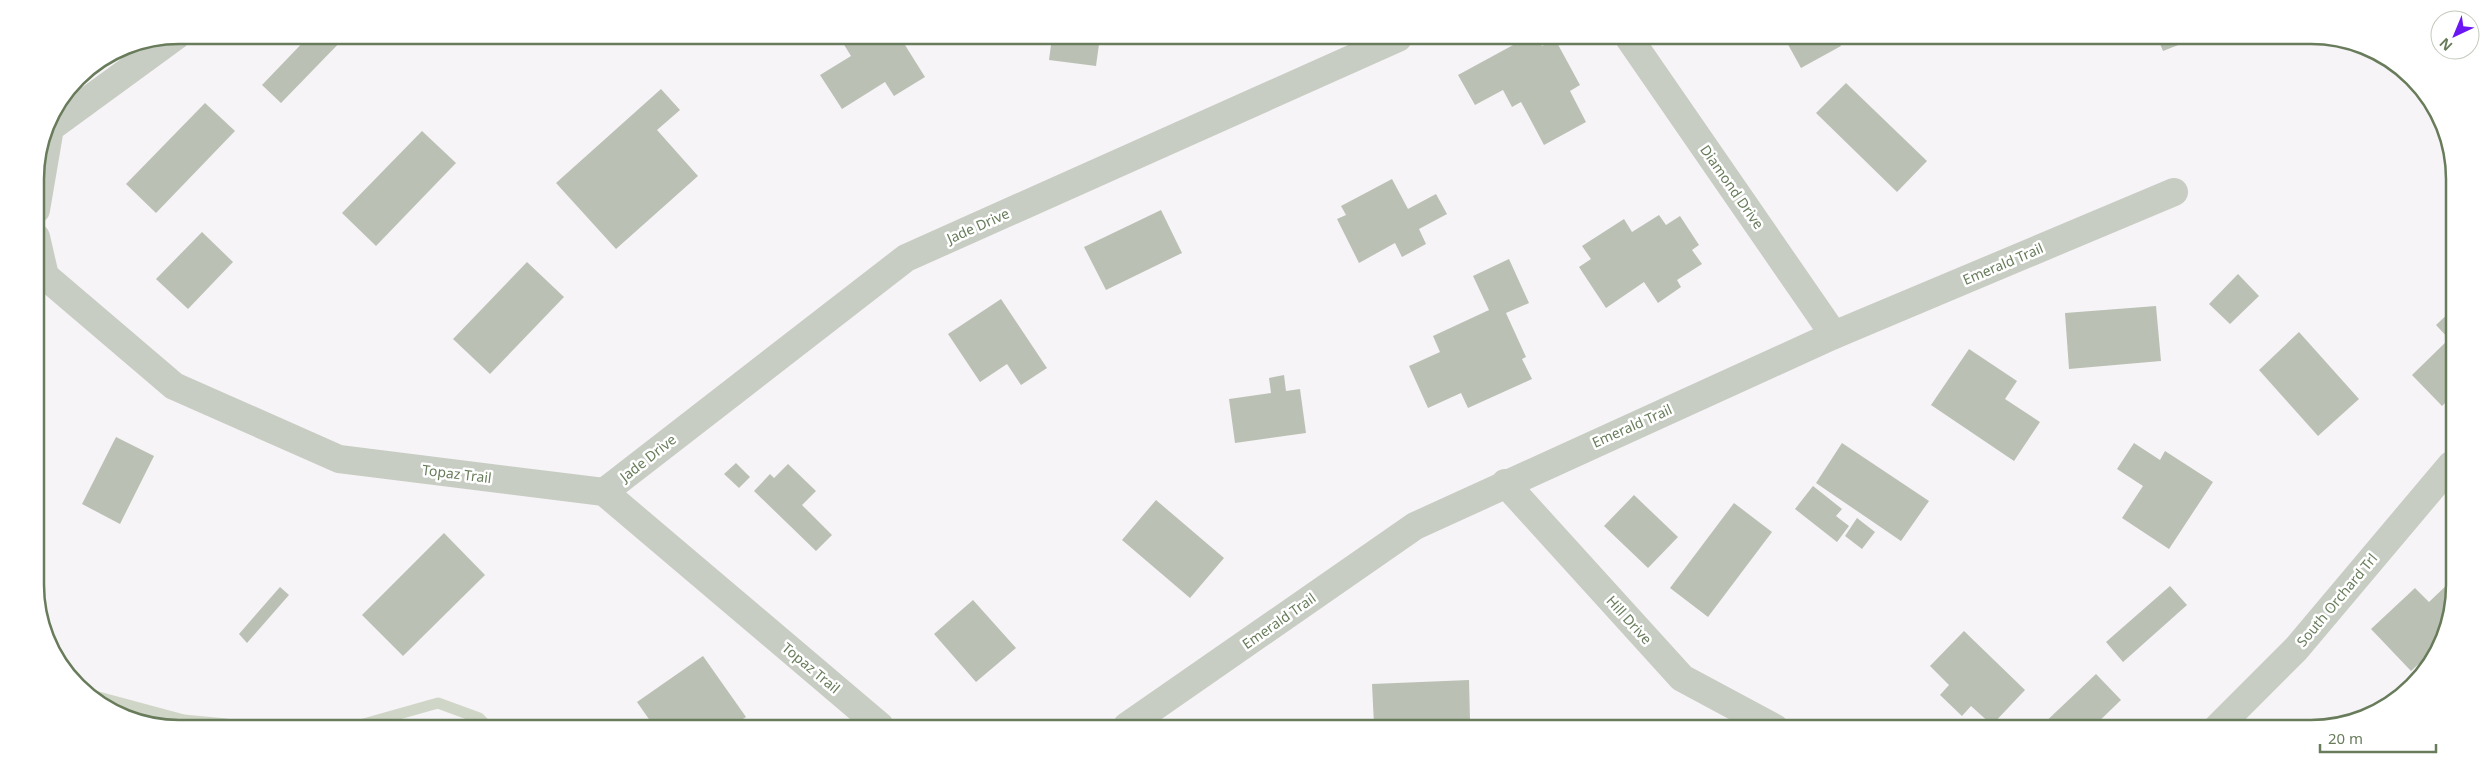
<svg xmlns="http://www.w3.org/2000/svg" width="2490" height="764" font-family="'Noto Sans',sans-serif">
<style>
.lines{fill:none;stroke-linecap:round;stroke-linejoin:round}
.stream{stroke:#d0d6c7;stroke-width:11}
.building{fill:#bac1b4}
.street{stroke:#c8cdc4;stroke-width:28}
.labels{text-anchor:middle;stroke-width:5;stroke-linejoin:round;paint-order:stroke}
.street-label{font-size:14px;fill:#687c5b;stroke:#fff}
.rim{fill:none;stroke:#687c5b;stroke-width:2.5}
</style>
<rect width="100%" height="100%" fill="#f7f4f7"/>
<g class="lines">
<g class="stream">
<polyline points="91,695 184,720 226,724"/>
<polyline points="360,725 438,703 479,718 486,725"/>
</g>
</g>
<g class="building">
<polygon points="310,35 347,35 281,103 262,85"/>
<polygon points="843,36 900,37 925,77 894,96 885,82 842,109 820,75 851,56 840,38"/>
<polygon points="1008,37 1100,37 1096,66 1049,60 1051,45 1007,40"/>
<polygon points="1526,38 1538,38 1542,46 1555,39 1580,85 1570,91 1586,122 1544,145 1521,102 1512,107 1503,90 1475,105 1458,75"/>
<polygon points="1785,39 1837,39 1841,46 1801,68"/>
<polygon points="2158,39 2191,39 2191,40 2163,51"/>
<polygon points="1846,83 1927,161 1897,192 1816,113"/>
<polygon points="661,89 680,110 657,130 698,176 616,249 556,183"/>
<polygon points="205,103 235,131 156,213 126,184"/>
<polygon points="422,131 456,163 376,246 342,213"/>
<polygon points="1392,179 1408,209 1436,194 1447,214 1419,229 1426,244 1402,257 1395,243 1359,263 1337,219 1346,215 1341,206"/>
<polygon points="1161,210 1182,253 1106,290 1084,247"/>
<polygon points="1659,215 1666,225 1680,216 1699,245 1692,250 1702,264 1677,280 1681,287 1658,303 1644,282 1606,308 1579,267 1591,259 1582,246 1624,219 1632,232"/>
<polygon points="202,232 233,262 188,309 156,279"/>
<polygon points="1509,259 1529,303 1506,313 1526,357 1522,359 1532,379 1468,408 1461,393 1428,408 1409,366 1440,352 1433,336 1489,310 1473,276"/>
<polygon points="527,262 564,297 490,374 453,339"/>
<polygon points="2238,274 2259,296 2230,324 2209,304"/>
<polygon points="1001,299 1047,368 1021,385 1007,364 980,382 948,334"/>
<polygon points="2156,306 2161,361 2069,369 2065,313"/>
<polygon points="2452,310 2451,397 2442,406 2412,375 2449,339 2436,325"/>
<polygon points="2299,332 2359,399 2318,436 2259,370"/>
<polygon points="1969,349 2017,381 2005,399 2040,422 2014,461 1931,405"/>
<polygon points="1284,375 1286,391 1300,389 1306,433 1235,443 1229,399 1271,393 1269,378"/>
<polygon points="116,437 154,456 120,524 82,504"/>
<polygon points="1842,443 1929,501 1901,541 1816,483"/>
<polygon points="2134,443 2160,460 2165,451 2213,482 2169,549 2122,518 2143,486 2117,469"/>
<polygon points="736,463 750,477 739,488 724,474"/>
<polygon points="788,464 816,491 802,505 832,535 816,551 754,491 770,474 774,478"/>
<polygon points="1813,486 1842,509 1836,516 1849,526 1837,542 1795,509"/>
<polygon points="1634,495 1678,537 1648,568 1604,526"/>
<polygon points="1156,500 1224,558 1190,598 1122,540"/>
<polygon points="1734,503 1772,532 1708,617 1670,588"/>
<polygon points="1857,518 1875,532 1862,549 1845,536"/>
<polygon points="444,533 485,575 403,656 362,615"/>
<polygon points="2450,582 2450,622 2440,644 2411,671 2371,629 2415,588 2429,602"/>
<polygon points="2170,586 2187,605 2123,662 2106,642"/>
<polygon points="280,587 289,595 247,643 239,634"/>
<polygon points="973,600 1016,648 976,682 934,634"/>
<polygon points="1964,631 2025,690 1992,725 1971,706 1962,716 1940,695 1949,685 1930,666"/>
<polygon points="703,656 746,717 733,725 653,725 637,702"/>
<polygon points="2096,674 2121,700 2092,728 2039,728"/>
<polygon points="1469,680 1470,720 1374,725 1372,684"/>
</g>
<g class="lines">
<g class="street">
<polyline points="1629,38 1834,335"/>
<polyline points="36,210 50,128 176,36"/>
<polyline points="36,237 45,276 174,386 339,459 604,492 880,726"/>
<polyline points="1505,483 1682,678 1775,728"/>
<polyline points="604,492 906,258 1398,38"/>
<polyline points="1127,726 1415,526 1834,335 2174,192"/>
<polyline points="2217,728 2296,649 2451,465"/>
</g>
</g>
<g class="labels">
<g class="street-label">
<text transform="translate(1732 187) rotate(55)" y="5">Diamond Drive</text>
<text transform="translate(978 226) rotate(-24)" y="5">Jade Drive</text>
<text transform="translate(2003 264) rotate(-23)" y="5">Emerald Trail</text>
<text transform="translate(1632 426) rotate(-24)" y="5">Emerald Trail</text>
<text transform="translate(648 458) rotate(-38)" y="5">Jade Drive</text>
<text transform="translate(457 474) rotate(7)" y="5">Topaz Trail</text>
<text transform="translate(2337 600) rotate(-50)" y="5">South Orchard Trl</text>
<text transform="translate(1629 620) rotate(48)" y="5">Hill Drive</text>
<text transform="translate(1279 621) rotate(-35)" y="5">Emerald Trail</text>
<text transform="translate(811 668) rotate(40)" y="5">Topaz Trail</text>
</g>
</g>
<path d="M0 0H2490V764H0ZM179 44H2311A135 135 0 0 1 2446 179V585A135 135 0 0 1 2311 720H179A135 135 0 0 1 44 585V179A135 135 0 0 1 179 44Z" fill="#fff" fill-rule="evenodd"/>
<path class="rim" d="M179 44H2311A135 135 0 0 1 2446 179V585A135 135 0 0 1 2311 720H179A135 135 0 0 1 44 585V179A135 135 0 0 1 179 44Z"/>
<g transform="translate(2455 35) rotate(224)"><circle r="24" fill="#ffffff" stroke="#c3cbbd"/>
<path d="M0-4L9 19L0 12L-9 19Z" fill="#6b17f4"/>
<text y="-8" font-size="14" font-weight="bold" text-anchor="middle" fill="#687c5b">N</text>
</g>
<path d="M2320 744v8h116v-8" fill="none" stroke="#687c5b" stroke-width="2.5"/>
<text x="2328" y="744" font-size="15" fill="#687c5b" stroke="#ffffff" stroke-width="4" paint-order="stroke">20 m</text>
</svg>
